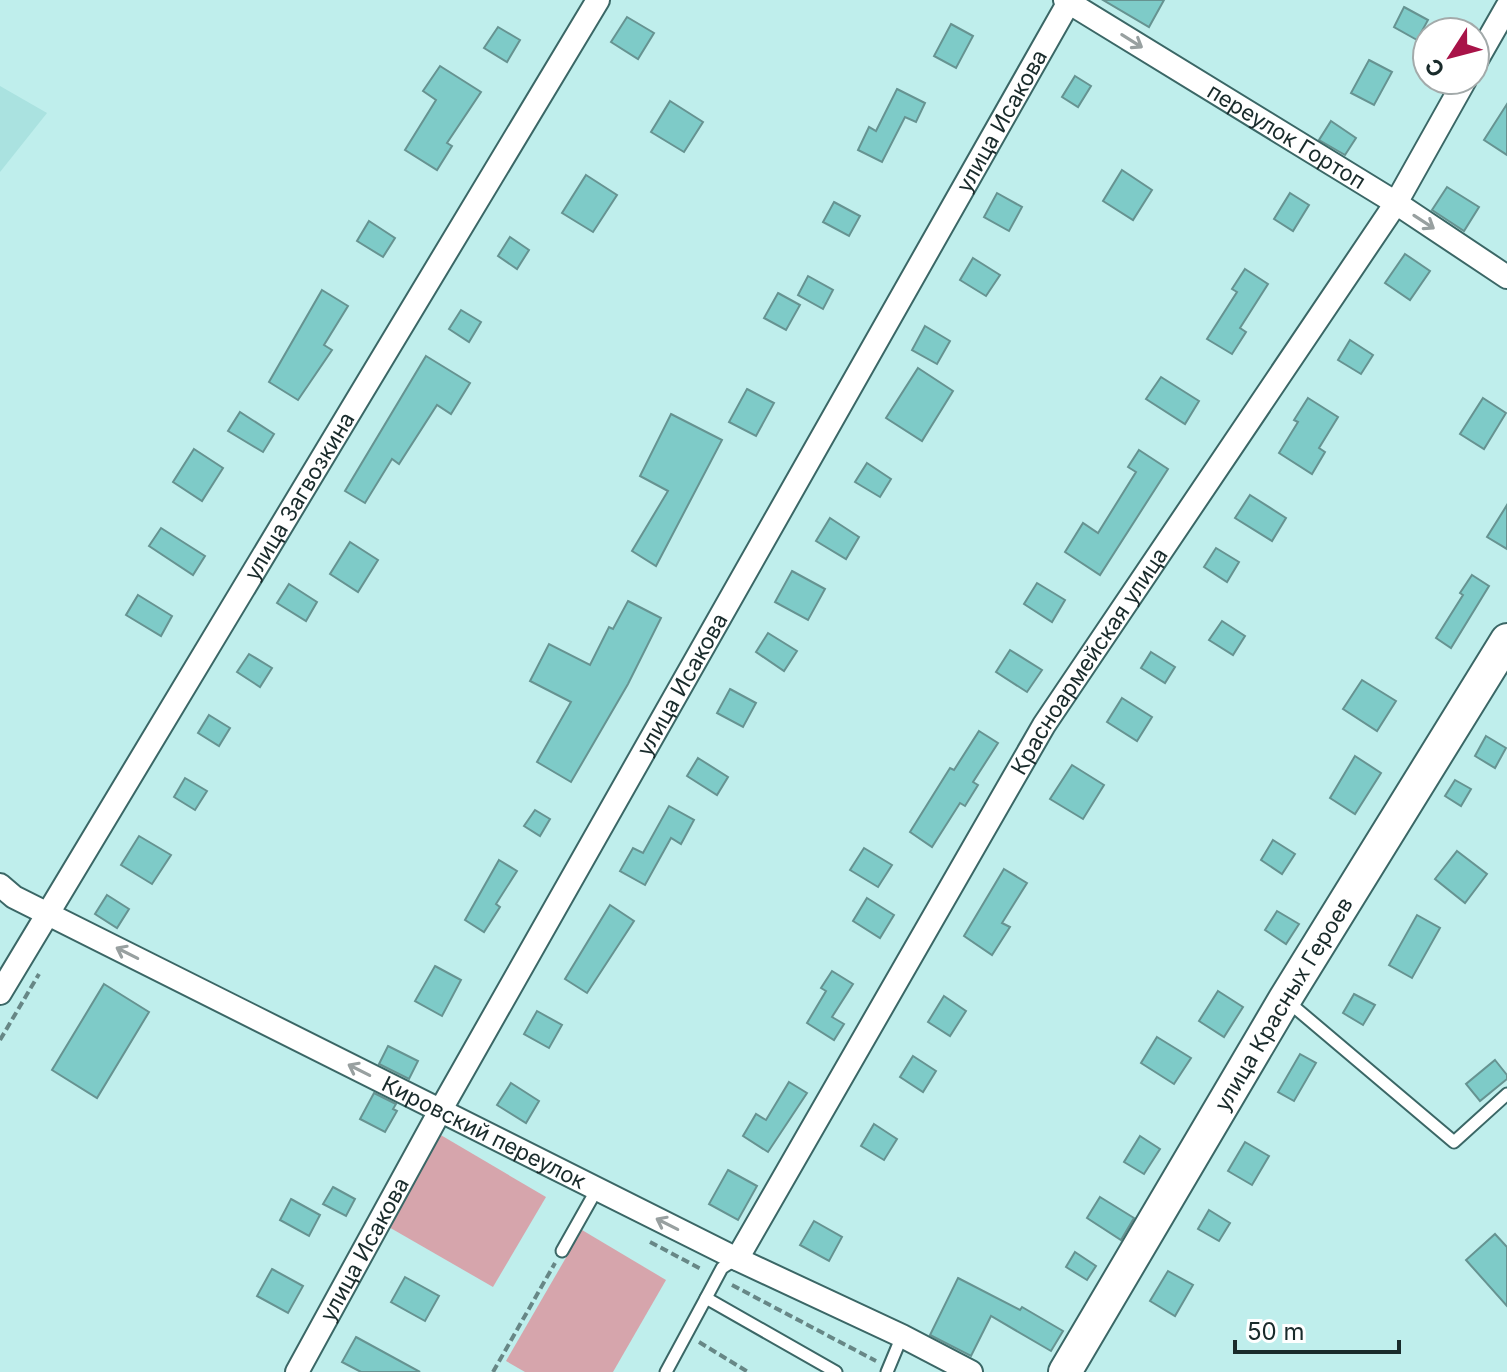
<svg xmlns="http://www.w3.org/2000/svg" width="1507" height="1372" font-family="Inter,sans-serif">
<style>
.built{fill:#aae2e0}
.green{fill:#d6a5ac}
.building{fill:#7ecbc8;stroke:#669391;stroke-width:2}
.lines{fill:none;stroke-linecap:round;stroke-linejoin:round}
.service-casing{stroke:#3b6766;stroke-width:15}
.minor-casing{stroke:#3b6766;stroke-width:26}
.secondary-casing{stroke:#3b6766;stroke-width:36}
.path{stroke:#678786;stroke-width:4;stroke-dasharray:8 4;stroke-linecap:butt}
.service{stroke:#fff;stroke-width:11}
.minor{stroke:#fff;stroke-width:22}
.secondary{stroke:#fff;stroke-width:32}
.oneway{stroke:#98a0a0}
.labels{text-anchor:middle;stroke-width:6;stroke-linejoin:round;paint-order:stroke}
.street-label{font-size:22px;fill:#192b2b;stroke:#fff}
</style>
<rect width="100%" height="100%" fill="#bfeeec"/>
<polygon class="built" points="0,86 47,113 0,172"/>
<g class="green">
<polygon points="439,1134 546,1197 493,1287 387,1226"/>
<polygon points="582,1230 666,1280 613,1372 525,1372 506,1361"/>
</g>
<g class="building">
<polygon points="1103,0 1164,0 1149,27"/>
<polygon points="1404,7 1428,20 1417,40 1394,27"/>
<polygon points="627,17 654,33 638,59 611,42"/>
<polygon points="951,24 973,36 956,68 934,56"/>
<polygon points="498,27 520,40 507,62 484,48"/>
<polygon points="1369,60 1392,72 1374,105 1351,93"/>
<polygon points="440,66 481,92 447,143 452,146 437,170 405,150 436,100 423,91"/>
<polygon points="1075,76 1091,86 1078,107 1062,97"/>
<polygon points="897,89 925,103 916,122 905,117 882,162 858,150 869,127 876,131"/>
<polygon points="670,101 703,122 684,152 651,132"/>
<polygon points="1507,104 1507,155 1484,140"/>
<polygon points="1331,121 1356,138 1345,155 1319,140"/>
<polygon points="1122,170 1152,190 1133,220 1103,201"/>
<polygon points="586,175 617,195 593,232 562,213"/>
<polygon points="1447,187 1479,207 1464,231 1432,210"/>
<polygon points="997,193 1022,207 1009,231 984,217"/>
<polygon points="1290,193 1309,205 1293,231 1274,219"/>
<polygon points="834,202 860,216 849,236 823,222"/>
<polygon points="369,221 395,238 383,257 357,241"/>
<polygon points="510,237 529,250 517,269 498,256"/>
<polygon points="1405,254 1430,271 1410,300 1385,283"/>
<polygon points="973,258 1000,275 986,296 960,280"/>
<polygon points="1245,269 1268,284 1240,328 1246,332 1232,354 1207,339 1237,292 1232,289"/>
<polygon points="808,276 833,290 823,309 798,295"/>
<polygon points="322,290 348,306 324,345 332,350 298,400 269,382"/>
<polygon points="778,293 800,305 786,330 764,318"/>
<polygon points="461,310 481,322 469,342 449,329"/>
<polygon points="925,326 950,341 937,364 912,350"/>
<polygon points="1350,340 1373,355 1361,374 1338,360"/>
<polygon points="426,356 470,383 451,414 437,405 399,464 392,459 365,503 345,491"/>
<polygon points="918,368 953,391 922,441 886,418"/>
<polygon points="1161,377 1199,401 1185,424 1146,399"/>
<polygon points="747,389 774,403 756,436 729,422"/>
<polygon points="1308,398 1338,417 1319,448 1325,452 1312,474 1279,453 1298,422 1294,420"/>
<polygon points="1483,398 1506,413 1484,449 1460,434"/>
<polygon points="240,412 274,434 263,452 228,431"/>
<polygon points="671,414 722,440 656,566 632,551 668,491 640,476"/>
<polygon points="194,449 223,468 202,501 173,482"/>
<polygon points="1139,450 1168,469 1100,575 1065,552 1083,523 1098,533 1136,472 1128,467"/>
<polygon points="867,463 891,479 880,497 855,482"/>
<polygon points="1250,495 1286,518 1272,541 1235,518"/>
<polygon points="1507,505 1507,549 1487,537"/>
<polygon points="830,518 859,537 846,559 816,541"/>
<polygon points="161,528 205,556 193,575 149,546"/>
<polygon points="350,542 378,560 358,592 330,574"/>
<polygon points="1216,548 1239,562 1227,582 1204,567"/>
<polygon points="792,571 825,589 808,620 775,602"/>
<polygon points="1472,575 1489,586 1451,648 1436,638 1463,595 1460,593"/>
<polygon points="1037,583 1065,600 1052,622 1024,604"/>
<polygon points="289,584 317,602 306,621 277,603"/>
<polygon points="138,595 172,616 161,636 126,615"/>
<polygon points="628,601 661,618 628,684 571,782 537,762 571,702 530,681 549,644 590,665 609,627 613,629"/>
<polygon points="1222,621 1245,636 1233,655 1209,640"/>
<polygon points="768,633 797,651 784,671 756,652"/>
<polygon points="1010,650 1042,670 1027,692 996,672"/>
<polygon points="1151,652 1175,667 1165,683 1141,668"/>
<polygon points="249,654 272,668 260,687 237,672"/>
<polygon points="1362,680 1396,701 1377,731 1343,709"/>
<polygon points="730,689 756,703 743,727 717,713"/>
<polygon points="1122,698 1152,717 1137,741 1107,722"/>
<polygon points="209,715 230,728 219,746 198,733"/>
<polygon points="979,731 998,743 973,782 978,785 965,806 960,803 932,847 910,832 950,768 954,770"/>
<polygon points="1486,736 1506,748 1495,768 1475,756"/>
<polygon points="1355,756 1381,773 1355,814 1330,798"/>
<polygon points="698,758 728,777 717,795 687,776"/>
<polygon points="1072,765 1104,785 1083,819 1050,799"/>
<polygon points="185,778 207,791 195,810 174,797"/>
<polygon points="1455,780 1471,789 1461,806 1445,796"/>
<polygon points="669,806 694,820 681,844 671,838 645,885 620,871 633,848 643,853"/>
<polygon points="535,810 550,819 540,836 524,826"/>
<polygon points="139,836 171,855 152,884 121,865"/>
<polygon points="1273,840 1295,854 1282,874 1261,860"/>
<polygon points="864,848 892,865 878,887 850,870"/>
<polygon points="1457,851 1487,874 1465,903 1435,879"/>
<polygon points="499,860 517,871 496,904 500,907 484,932 465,920"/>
<polygon points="1004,869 1027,883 1002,923 1010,927 992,955 964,936"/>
<polygon points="107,895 129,909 117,928 95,914"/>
<polygon points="867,898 894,915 880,938 853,921"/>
<polygon points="610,905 634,921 587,993 565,979"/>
<polygon points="1277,911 1299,924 1286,944 1265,930"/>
<polygon points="1417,915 1440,928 1412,978 1389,965"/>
<polygon points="435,966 461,980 442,1016 415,1001"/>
<polygon points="832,971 853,984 832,1017 844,1024 834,1040 807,1023 826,991 821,988"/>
<polygon points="104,984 149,1012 97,1098 52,1070"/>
<polygon points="1218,991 1243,1007 1224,1037 1199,1021"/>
<polygon points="1354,994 1375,1005 1363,1025 1343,1013"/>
<polygon points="944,996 966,1011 950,1036 928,1022"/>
<polygon points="537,1011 562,1025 549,1048 524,1034"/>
<polygon points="1157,1037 1191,1058 1174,1084 1141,1063"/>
<polygon points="388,1046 418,1061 409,1079 379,1064"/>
<polygon points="1300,1054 1316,1063 1294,1101 1278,1092"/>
<polygon points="913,1056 936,1071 923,1092 900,1077"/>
<polygon points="1495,1060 1507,1075 1507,1079 1480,1101 1466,1084"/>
<polygon points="789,1082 807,1093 768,1152 743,1136 756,1114 766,1120"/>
<polygon points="511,1083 539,1101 526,1123 497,1105"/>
<polygon points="374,1093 396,1104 393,1109 397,1111 385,1132 360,1119"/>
<polygon points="874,1124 897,1139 884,1160 861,1146"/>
<polygon points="1140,1136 1160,1149 1144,1174 1124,1162"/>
<polygon points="1245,1142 1269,1156 1252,1185 1228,1171"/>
<polygon points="728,1170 757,1186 738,1220 709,1204"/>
<polygon points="333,1187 355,1199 346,1216 323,1204"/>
<polygon points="1100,1197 1134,1218 1121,1240 1087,1218"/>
<polygon points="291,1199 320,1215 309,1236 280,1220"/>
<polygon points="1209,1210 1230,1223 1219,1241 1198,1229"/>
<polygon points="814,1221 842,1237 829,1261 800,1245"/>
<polygon points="1495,1234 1507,1247 1507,1306 1466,1260"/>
<polygon points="1075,1252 1096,1266 1087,1280 1066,1267"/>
<polygon points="272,1269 303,1286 288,1313 257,1296"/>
<polygon points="1168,1271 1193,1285 1175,1316 1150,1301"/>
<polygon points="405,1277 439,1296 425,1321 391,1302"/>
<polygon points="958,1278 1020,1310 1022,1307 1063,1331 1051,1351 991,1316 971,1356 930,1335"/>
<polygon points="356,1337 420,1372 361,1372 342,1362"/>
</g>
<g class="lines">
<defs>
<g id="service">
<polyline points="1286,1000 1454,1142 1507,1094"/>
<polyline points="562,1251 597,1189"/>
<polyline points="706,1298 722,1268 736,1259"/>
<polyline points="666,1372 706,1298 836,1372"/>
<polyline points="887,1372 902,1336"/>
</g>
<g id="minor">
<path id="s1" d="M1065,0l331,203 111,74"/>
<polyline points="1475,63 1507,7"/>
<path id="s2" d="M0,885l14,12 723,362 165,77 69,36"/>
<path id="s3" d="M0,993l598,-993"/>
<path id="s4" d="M737,1259l307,-534 352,-522 69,-123"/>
<path id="s5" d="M297,1372l143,-261 630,-1111"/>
</g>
<g id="secondary">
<path id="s6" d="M1065,1372l220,-373 222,-359"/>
</g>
</defs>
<use href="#service" class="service-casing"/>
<use href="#minor" class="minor-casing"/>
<use href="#secondary" class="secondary-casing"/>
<g class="path">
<polyline points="0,1040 39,974"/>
<polyline points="650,1242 703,1270"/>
<polyline points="732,1285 876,1361"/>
<polyline points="699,1342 748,1372"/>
<polyline points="493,1372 555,1263"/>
</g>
<use href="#service" class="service"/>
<use href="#minor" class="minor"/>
<use href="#secondary" class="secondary"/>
</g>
<defs><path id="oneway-shaft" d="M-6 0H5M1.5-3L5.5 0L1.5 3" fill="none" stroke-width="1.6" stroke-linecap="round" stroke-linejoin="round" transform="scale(2)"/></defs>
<g class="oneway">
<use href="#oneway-shaft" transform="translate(1132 41) rotate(32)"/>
<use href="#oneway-shaft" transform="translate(1424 222) rotate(33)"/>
<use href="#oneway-shaft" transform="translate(127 953) rotate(-153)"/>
<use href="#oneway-shaft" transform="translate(359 1070) rotate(-153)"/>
<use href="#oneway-shaft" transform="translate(667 1224) rotate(-153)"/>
</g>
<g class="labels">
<g class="street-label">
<text dy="8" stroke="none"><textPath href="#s5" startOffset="1436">улица Исакова</textPath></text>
<text dy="8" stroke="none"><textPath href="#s1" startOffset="260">переулок Гортоп</textPath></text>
<text dy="8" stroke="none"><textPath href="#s3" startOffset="580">улица Загвозкина</textPath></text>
<text dy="8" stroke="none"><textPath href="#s4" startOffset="694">Красноармейская улица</textPath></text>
<text dy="8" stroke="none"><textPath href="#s5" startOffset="788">улица Исакова</textPath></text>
<text dy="8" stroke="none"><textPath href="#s6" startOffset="428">улица Красных Героев</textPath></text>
<text dy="8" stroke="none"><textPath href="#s2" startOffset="544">Кировский переулок</textPath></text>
<text dy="8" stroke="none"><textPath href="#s5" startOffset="140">улица Исакова</textPath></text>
</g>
</g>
<g transform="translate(1451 56) rotate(234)"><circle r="38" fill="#ffffff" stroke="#a3aaaa" stroke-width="2"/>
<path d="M0-6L14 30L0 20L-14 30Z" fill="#a81348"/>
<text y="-12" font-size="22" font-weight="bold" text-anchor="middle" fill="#192b2b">С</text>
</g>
<path d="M1235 1340v12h164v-12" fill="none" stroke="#192b2b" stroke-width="4"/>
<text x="1247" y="1340" font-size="24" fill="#192b2b" stroke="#ffffff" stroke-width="6" paint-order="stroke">50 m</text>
</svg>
